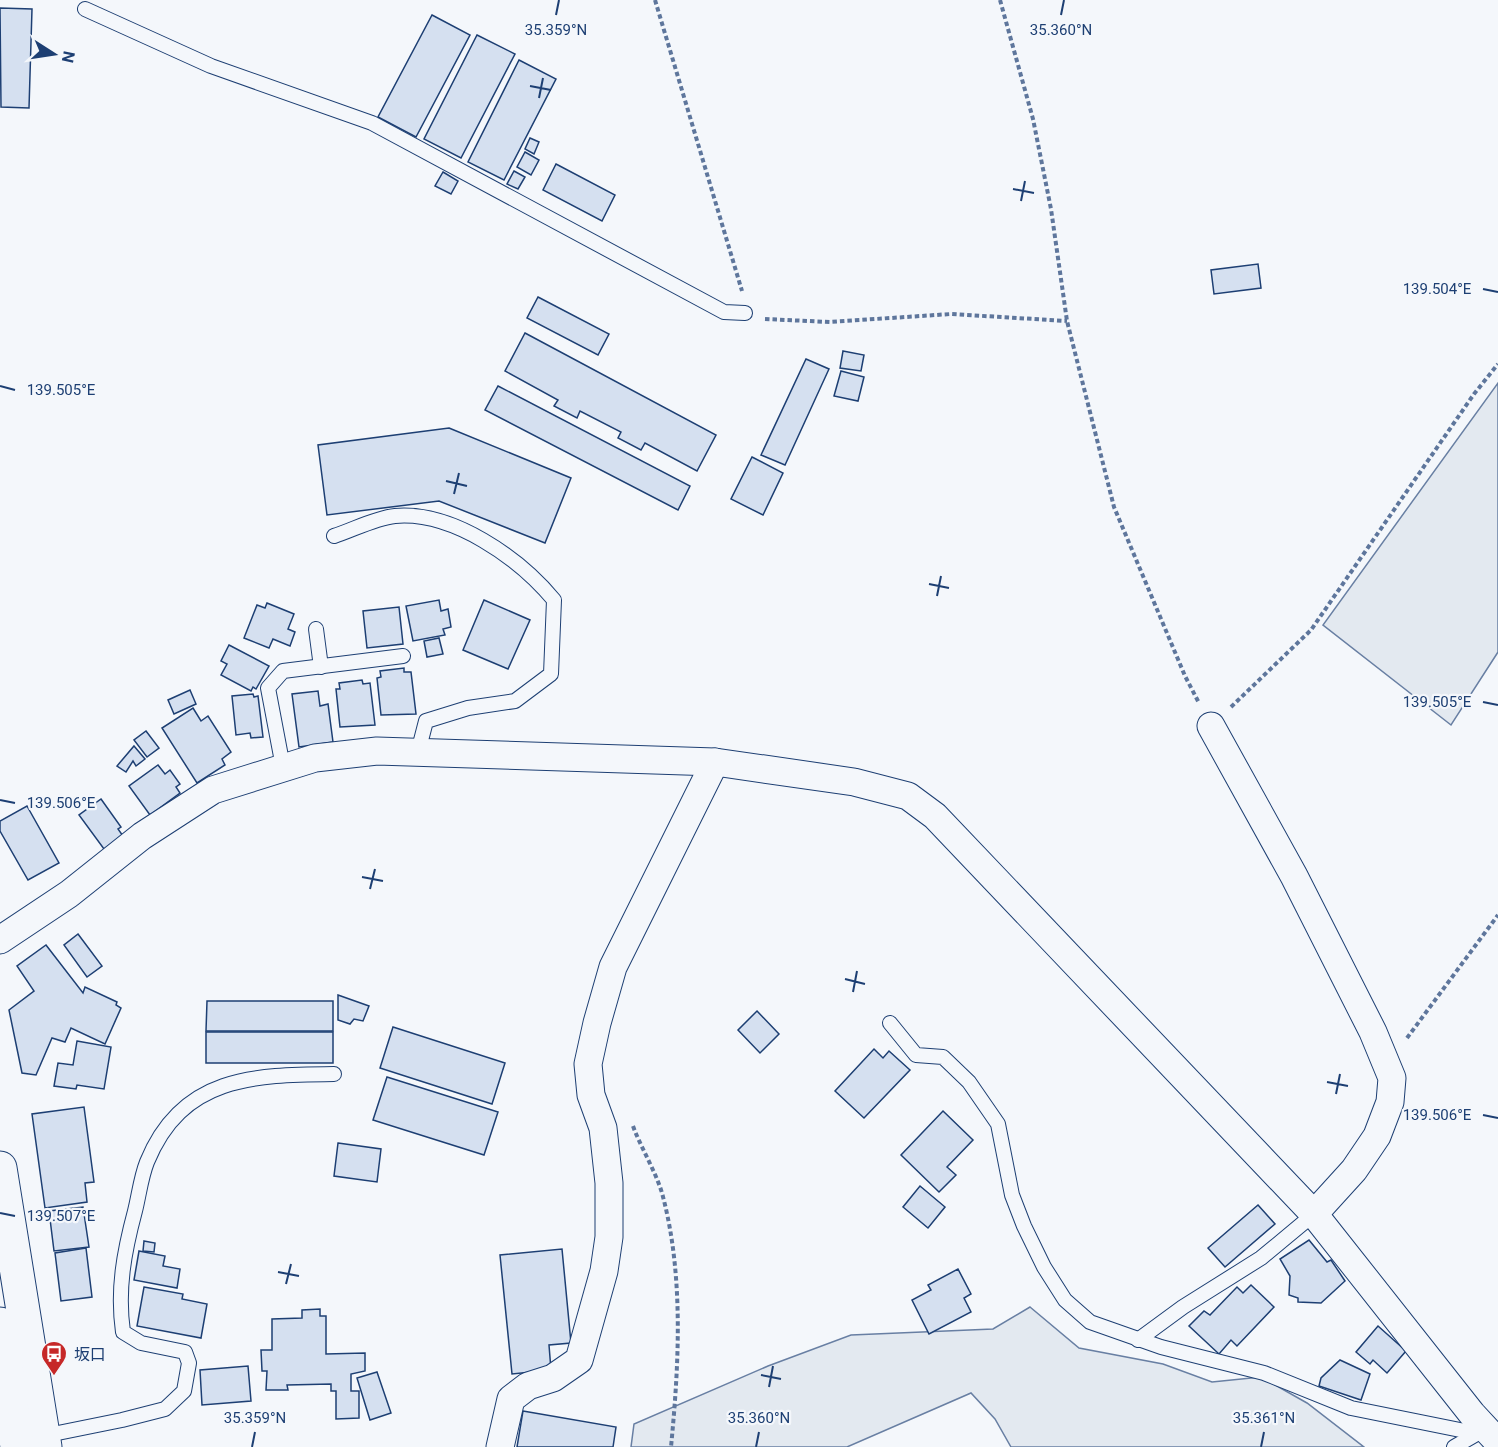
<svg xmlns="http://www.w3.org/2000/svg" width="1498" height="1447" font-family="Roboto,'Noto Sans JP',sans-serif">
<style>
.green{fill:#e3e9f0;stroke:#687fa3;stroke-width:1.5}
.building{fill:#d5e0f0;stroke:#1d3f73;stroke-width:1.5}
.lines{fill:none;stroke-linecap:round;stroke-linejoin:round}
.lane-casing{stroke:#1d3f73;stroke-width:16}
.street-casing{stroke:#1d3f73;stroke-width:29}
.secondary-casing{stroke:#1d3f73;stroke-width:35}
.path{stroke:#5e769c;stroke-width:4;stroke-dasharray:4.5 3;stroke-linecap:butt}
.lane{stroke:#f4f7fb;stroke-width:14}
.street{stroke:#f4f7fb;stroke-width:27}
.secondary{stroke:#f4f7fb;stroke-width:33}
.ticks{fill:none;stroke:#1d3f73;stroke-width:2}
.labels{text-anchor:middle;stroke-width:4.5;stroke-linejoin:round;paint-order:stroke}
.poi-label{font-size:16px;fill:#1d3f73;stroke:#f4f7fb;text-anchor:start}
.ticks-label{font-size:15px;text-anchor:middle;fill:#1d3f73;stroke:#f4f7fb;stroke-width:4.5;stroke-linejoin:round;paint-order:stroke}
</style>
<rect width="100%" height="100%" fill="#f4f7fb"/>
<g class="green">
<polygon points="1498,383 1498,652 1451,725 1323,625"/>
<polygon points="1030,1307 1079,1348 1163,1364 1212,1382 1261,1377 1307,1403 1364,1447 1011,1447 995,1419 971,1393 847,1447 631,1447 634,1424 768,1366 851,1335 993,1329"/>
</g>
<g class="building">
<polygon points="0,8 32,9 29,108 1,107"/>
<polygon points="432,15 470,35 416,137 378,117"/>
<polygon points="477,35 515,54 461,158 424,139"/>
<polygon points="519,60 556,79 504,180 468,162"/>
<polygon points="530,138 539,142 534,154 525,149"/>
<polygon points="525,152 539,160 531,175 517,167"/>
<polygon points="556,164 615,195 602,221 543,190"/>
<polygon points="514,171 525,177 518,189 507,184"/>
<polygon points="443,172 458,181 451,194 435,186"/>
<polygon points="1258,264 1261,288 1214,294 1211,270"/>
<polygon points="538,297 609,334 598,355 527,318"/>
<polygon points="525,333 716,435 697,471 645,443 641,450 618,438 621,432 580,411 577,418 554,406 558,400 505,371"/>
<polygon points="843,351 864,355 861,371 840,368"/>
<polygon points="806,359 829,369 785,465 761,455"/>
<polygon points="841,371 864,377 858,401 834,396"/>
<polygon points="498,386 690,486 678,510 485,410"/>
<polygon points="449,428 571,478 545,543 439,501 327,515 318,445"/>
<polygon points="752,457 783,473 763,515 731,499"/>
<polygon points="439,600 441,611 448,609 451,627 443,629 445,635 413,641 406,606"/>
<polygon points="484,600 530,620 508,669 463,650"/>
<polygon points="267,603 294,614 288,629 295,632 290,646 273,639 269,648 244,638 257,605 265,608"/>
<polygon points="399,607 403,644 367,648 363,611"/>
<polygon points="439,638 443,654 427,657 424,641"/>
<polygon points="229,645 269,666 256,689 253,687 251,691 221,675 227,664 221,661"/>
<polygon points="404,668 404,672 411,672 416,714 381,715 377,678 381,677 380,671"/>
<polygon points="362,680 363,684 370,683 375,725 340,727 336,689 340,689 339,683"/>
<polygon points="190,690 196,704 174,714 168,700"/>
<polygon points="318,691 320,706 328,704 333,742 299,747 292,694"/>
<polygon points="253,694 254,697 258,696 263,737 251,738 250,733 236,735 232,696"/>
<polygon points="193,708 201,721 208,716 231,752 222,759 225,765 197,783 162,728"/>
<polygon points="146,731 159,748 147,757 134,740"/>
<polygon points="134,746 145,759 136,766 133,761 126,772 117,766"/>
<polygon points="158,765 165,774 170,770 180,784 176,787 180,793 150,815 129,786"/>
<polygon points="101,799 121,827 118,829 123,836 104,849 79,815"/>
<polygon points="27,806 59,863 28,880 0,831 0,821"/>
<polygon points="78,934 102,966 87,977 64,945"/>
<polygon points="46,945 83,993 85,987 117,1002 116,1005 121,1008 105,1044 71,1028 65,1042 52,1038 36,1075 22,1073 9,1010 34,991 17,966"/>
<polygon points="338,995 369,1006 363,1021 354,1019 350,1024 338,1020"/>
<polygon points="207,1001 333,1001 333,1031 206,1031"/>
<polygon points="757,1011 779,1034 760,1053 738,1030"/>
<polygon points="393,1027 505,1063 492,1104 380,1068"/>
<rect x="206" y="1032" width="127" height="31"/>
<polygon points="77,1041 111,1047 104,1089 77,1085 76,1089 54,1086 58,1063 73,1065"/>
<polygon points="874,1049 883,1058 889,1051 910,1070 864,1118 835,1091"/>
<polygon points="387,1077 498,1112 484,1155 373,1120"/>
<polygon points="84,1107 94,1182 85,1183 87,1202 45,1208 32,1114"/>
<polygon points="943,1111 973,1140 947,1167 956,1175 939,1192 901,1155"/>
<polygon points="338,1143 381,1149 377,1182 334,1176"/>
<polygon points="920,1186 945,1207 928,1228 903,1207"/>
<polygon points="1258,1205 1275,1224 1225,1267 1208,1248"/>
<polygon points="83,1207 89,1247 54,1251 49,1211"/>
<polygon points="1309,1240 1327,1262 1331,1260 1345,1281 1321,1303 1298,1302 1298,1298 1289,1295 1290,1276 1280,1259"/>
<polygon points="144,1241 155,1243 154,1252 143,1251"/>
<polygon points="86,1248 92,1297 61,1301 55,1253"/>
<polygon points="562,1249 571,1343 549,1345 551,1370 512,1374 500,1255"/>
<polygon points="139,1251 165,1256 163,1266 180,1269 177,1288 134,1280"/>
<polygon points="958,1269 971,1294 964,1298 971,1312 929,1334 912,1300 931,1290 928,1285"/>
<polygon points="1251,1285 1274,1307 1237,1346 1231,1340 1219,1354 1189,1326 1204,1311 1210,1315 1237,1287 1243,1293"/>
<polygon points="144,1287 183,1294 182,1299 207,1304 201,1338 137,1326"/>
<polygon points="320,1309 320,1316 326,1316 326,1354 365,1353 365,1371 351,1374 351,1391 359,1391 359,1418 336,1419 336,1391 331,1391 331,1384 287,1385 288,1390 266,1390 267,1371 262,1371 261,1350 272,1350 272,1319 302,1318 302,1310"/>
<polygon points="1378,1326 1406,1351 1387,1373 1373,1360 1370,1364 1356,1352"/>
<polygon points="1340,1360 1370,1374 1361,1400 1319,1386 1321,1378"/>
<polygon points="248,1366 251,1401 202,1405 200,1370"/>
<polygon points="377,1372 391,1413 370,1420 357,1378"/>
<polygon points="523,1411 616,1427 613,1447 517,1447"/>
</g>
<g class="lines">
<defs>
<g id="lane">
<polyline points="85,9 211,66 372,123 724,312 745,313"/>
<path d="M334,536c19,-6 41,-18 61,-20 58,-5 124,42 159,84l-3,74 -36,27 -47,7 -42,13 -8,31"/>
<polyline points="316,629 321,667"/>
<polyline points="283,767 268,688 283,671 403,656"/>
<polyline points="890,1023 916,1055 943,1057 969,1082 998,1124 1012,1195 1024,1226 1044,1267 1065,1300 1090,1322 1161,1347 1264,1373 1351,1408 1475,1433"/>
<polyline points="1138,1340 1183,1307 1261,1258 1314,1214"/>
<path d="M43,1436l79,-16 43,-11 19,-18 5,-28 -4,-11 -44,-9 -18,-11c-6,-42 1,-80 12,-121 4,-16 6,-34 12,-49 35,-86 106,-87 187,-88"/>
<polyline points="1454,1447 1480,1432"/>
</g>
<g id="street">
<polyline points="1211,726 1294,876 1373,1032 1392,1078 1390,1102 1377,1136 1354,1170 1314,1214"/>
<polyline points="0,940 69,894 142,836 213,790 315,758 377,751 715,762 854,782 908,796 935,816 1314,1214 1472,1414 1498,1442"/>
<polyline points="500,1447 511,1399 528,1386 553,1378 579,1360 604,1271 609,1237 609,1183 603,1128 591,1095 588,1064 597,1023 613,967 715,762"/>
</g>
<g id="secondary">
<polyline points="0,1168 45,1447"/>
<polyline points="0,1324 17,1447"/>
</g>
</defs>
<use href="#lane" class="lane-casing"/>
<use href="#street" class="street-casing"/>
<use href="#secondary" class="secondary-casing"/>
<g class="path">
<polyline points="655,0 742,291"/>
<polyline points="1000,0 1033,119 1051,209 1067,321 1114,507 1185,676 1199,703"/>
<polyline points="765,319 830,322 951,314 1067,321"/>
<polyline points="1231,707 1311,630 1474,394 1498,364"/>
<polyline points="1407,1038 1498,915"/>
<path d="M633,1126c8,22 22,44 29,67 22,81 17,171 9,254"/>
</g>
<use href="#lane" class="lane"/>
<use href="#street" class="street"/>
<use href="#secondary" class="secondary"/>
</g>
<path class="ticks" d="M556,15l3,-15M1061,15l3,-15M530,86l21,4M539,98l4,-20M1013,189l21,4M1021,201l4,-20M1483,289l15,3M0,386l15,4M446,481l21,5M454,494l5,-21M929,584l20,4M937,596l4,-20M1483,702l15,3M0,800l15,3M362,877l21,4M370,889l5,-20M845,979l20,5M853,992l4,-21M1327,1082l21,4M1336,1094l4,-20M1483,1115l15,3M0,1213l15,3M278,1272l21,4M286,1284l5,-20M761,1375l20,4M769,1387l4,-21M252,1447l3,-15M756,1447l3,-15M1261,1447l3,-15"/>
<defs>
<symbol id="bus-pin" viewBox="-11 -11 22 30"><path d="M0 17L-7.5 6A9.5 9.5 0 1 1 7.5 6Z" fill="#c62828" stroke="#f4f7fb"/><path d="M-5-6H5V4H4V6H2V4H-2V6H-4V4H-5ZM-3.5-4V0h7V-4ZM-3.5 1.2v1.5H-2V1.2ZM2 1.2v1.5H3.5V1.2Z" fill="#fff"/></symbol>
</defs>
<g fill-rule="evenodd">
<use href="#bus-pin" x="39" y="1339" width="30" height="40"/>
</g>
<g class="labels">
<g class="poi-label">
<text x="74" y="1360">坂口</text>
</g>
</g>
<g class="ticks-label">
<text x="556" y="35">35.359°N</text>
<text x="1061" y="35">35.360°N</text>
<text x="1437" y="294">139.504°E</text>
<text x="61" y="395">139.505°E</text>
<text x="1437" y="707">139.505°E</text>
<text x="61" y="808">139.506°E</text>
<text x="1437" y="1120">139.506°E</text>
<text x="61" y="1221">139.507°E</text>
<text x="255" y="1423">35.359°N</text>
<text x="759" y="1423">35.360°N</text>
<text x="1264" y="1423">35.361°N</text>
</g>
<g transform="translate(54 54) rotate(102)" stroke="#f4f7fb" stroke-width="4.5" paint-order="stroke">
<path d="M0-4.5L10 22L0 15L-10 22Z" fill="#1d3f73"/>
<text y="-9" font-size="16" font-weight="bold" text-anchor="middle" fill="#1d3f73">N</text>
</g>
</svg>
